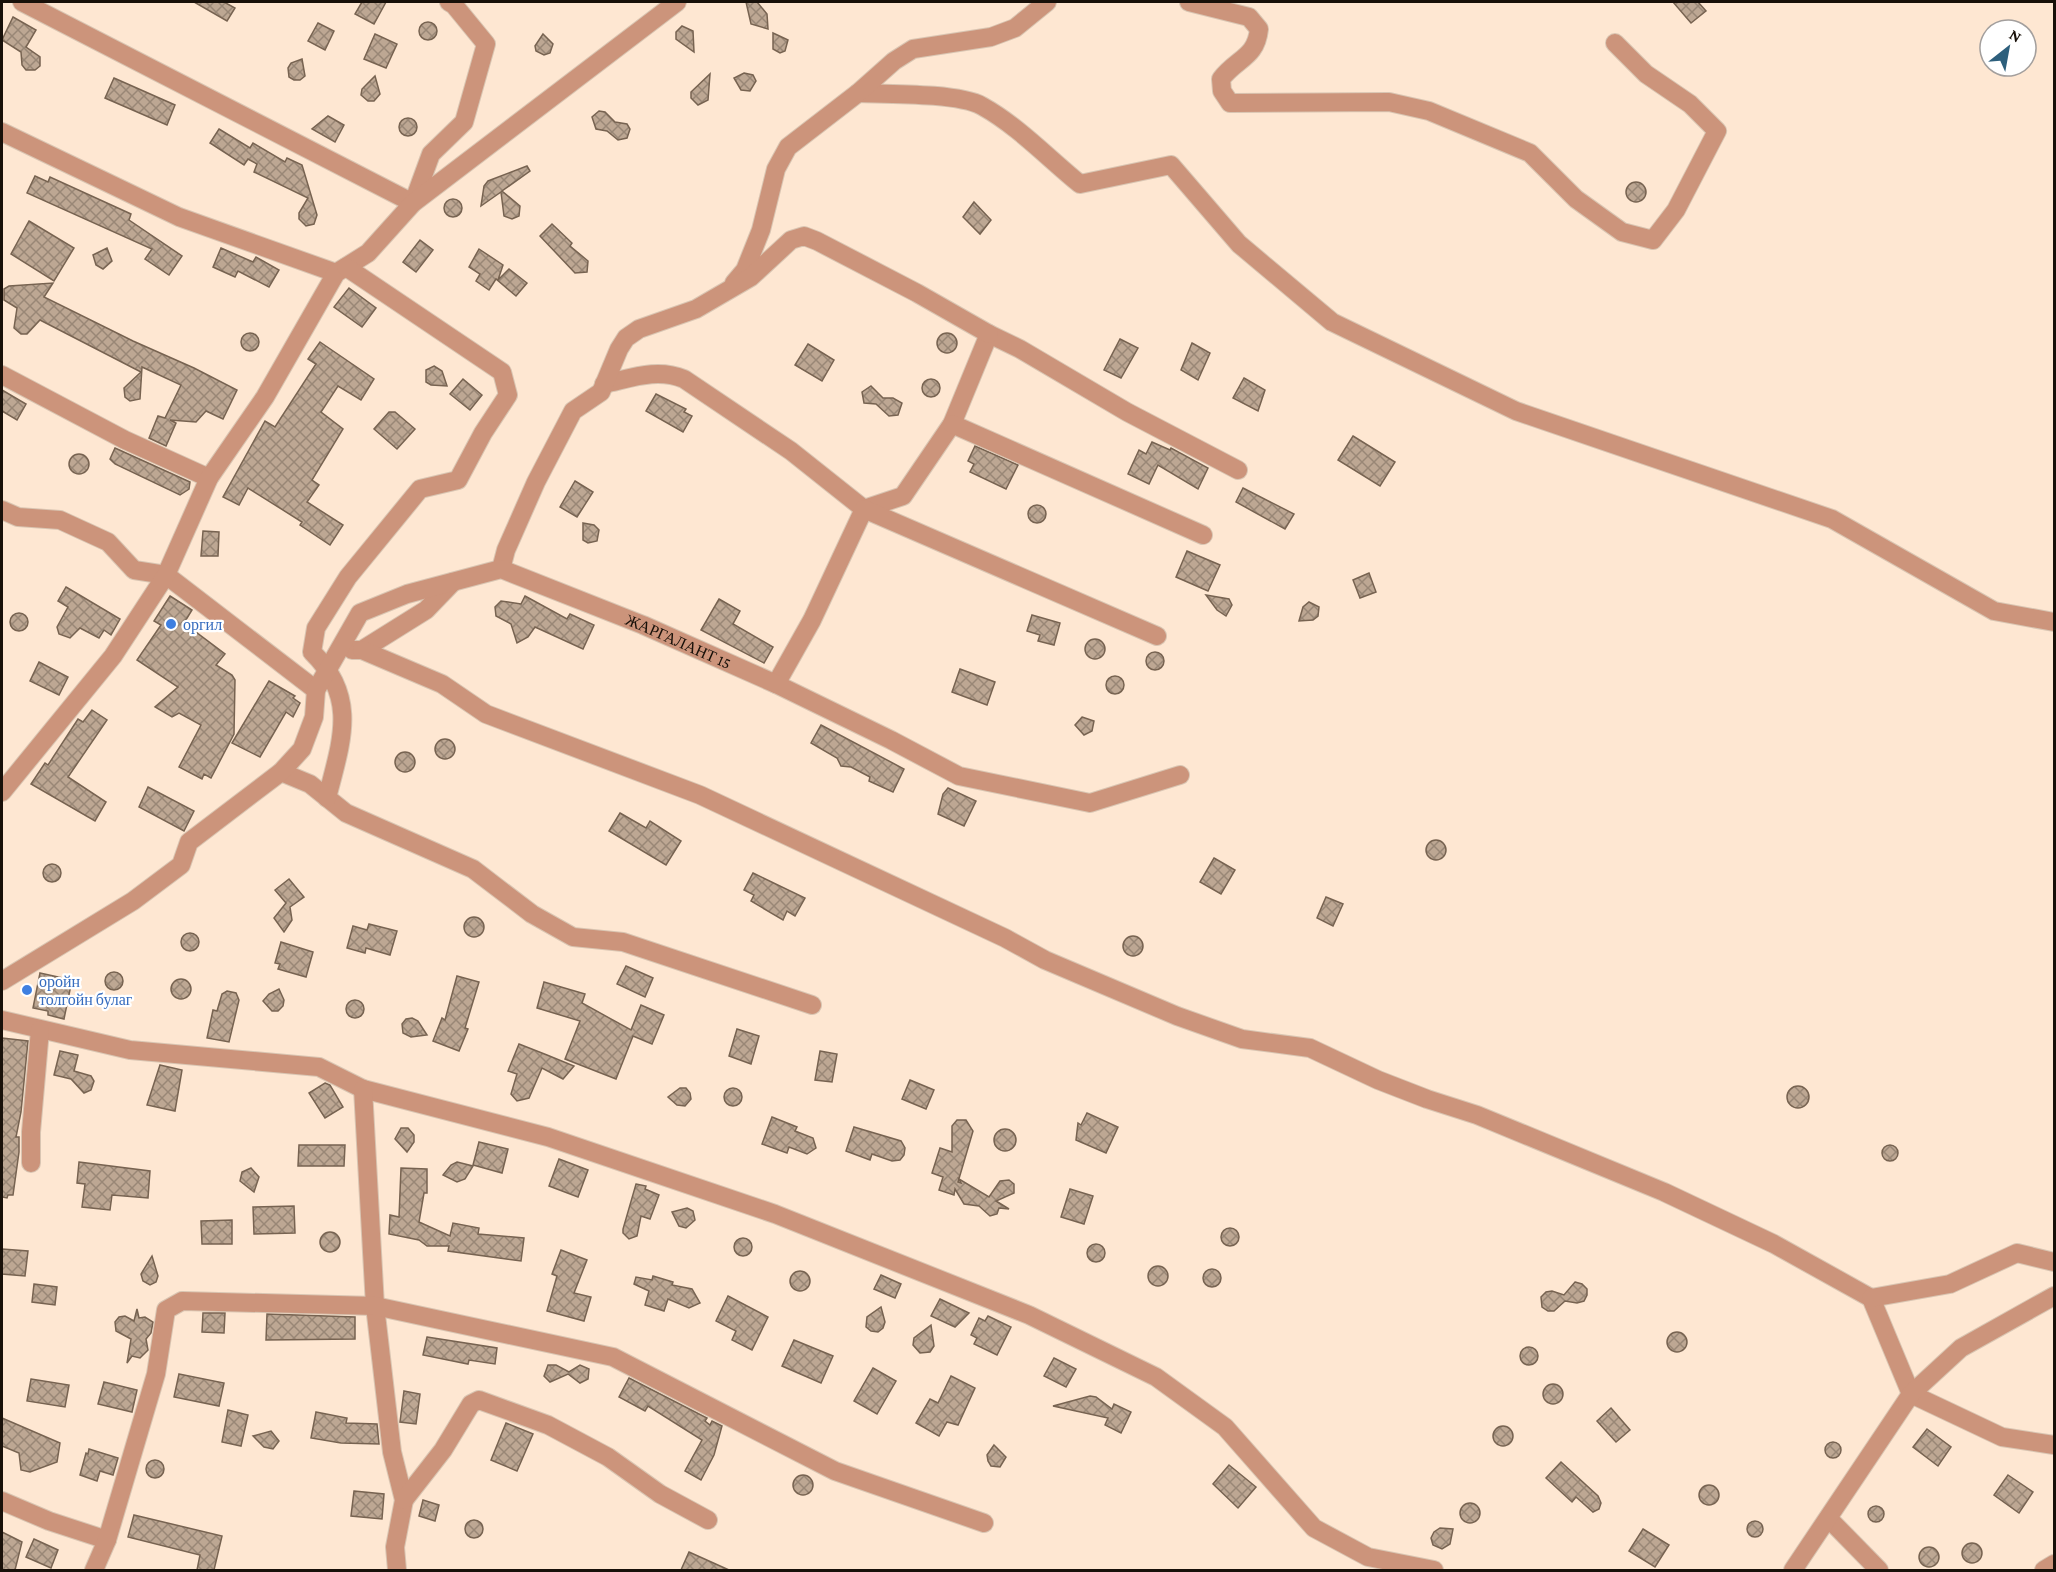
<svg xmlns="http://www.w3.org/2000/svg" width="2056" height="1572" font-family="'Crimson Pro',serif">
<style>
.building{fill:url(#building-cross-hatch);stroke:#776351;stroke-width:1.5}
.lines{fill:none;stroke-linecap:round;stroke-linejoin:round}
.street-casing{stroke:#d9c5b2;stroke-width:20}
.street{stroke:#cc947b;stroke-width:18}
.shop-dot{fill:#3f7fe0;stroke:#fff;stroke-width:2}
.labels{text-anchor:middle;stroke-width:4.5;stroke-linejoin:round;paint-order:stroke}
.shop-label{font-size:16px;fill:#366cbe;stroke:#fff;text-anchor:start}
.street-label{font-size:16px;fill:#181009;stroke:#fff}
</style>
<defs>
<pattern id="building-cross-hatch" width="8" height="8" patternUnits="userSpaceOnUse" patternTransform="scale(1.5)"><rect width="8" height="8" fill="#bda793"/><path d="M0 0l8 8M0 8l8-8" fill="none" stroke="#998776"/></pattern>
</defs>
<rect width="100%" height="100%" fill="#fee7d2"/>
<g class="building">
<polygon points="194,2 224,2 235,8 227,21"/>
<polygon points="362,2 386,2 374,24 355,14"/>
<polygon points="746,2 757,2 767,14 768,29 751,24"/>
<polygon points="1673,2 1698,2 1706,11 1691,23"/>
<polygon points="13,17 36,30 26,47 40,57 40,66 35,70 26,70 22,65 21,52 2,40"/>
<circle cx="428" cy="31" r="9"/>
<polygon points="318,23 334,31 325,50 308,41"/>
<polygon points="682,26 693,31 694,52 676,39 676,32"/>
<polygon points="773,33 788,40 785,51 780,53 773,49"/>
<polygon points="375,34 397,44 386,68 364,59"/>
<polygon points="543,34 553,44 550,53 544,55 536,51 535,46"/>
<polygon points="302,59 305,76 300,80 294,80 289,77 288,68 291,63"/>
<polygon points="744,73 753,75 756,81 750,91 741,90 734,78"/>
<polygon points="710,74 708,100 698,105 691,98 691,92"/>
<polygon points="375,76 380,94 374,101 368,101 361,95 362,89"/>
<polygon points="114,78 175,105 167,125 105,98"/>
<polygon points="599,111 605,112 615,122 627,124 630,129 627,138 618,140 607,131 596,129 592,117"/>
<polygon points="328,116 344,125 335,142 312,129"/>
<circle cx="408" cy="127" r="9"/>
<polygon points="219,129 250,148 253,143 285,162 287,158 302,165 317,215 314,224 306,226 299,219 299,213 308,198 254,172 257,164 248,159 244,165 210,143"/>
<polygon points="527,166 530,171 502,191 520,206 519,216 512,219 504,216 501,192 481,206 484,186 488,181"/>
<polygon points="35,176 48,182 50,177 131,214 129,220 182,256 169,275 145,259 152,249 27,193"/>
<circle cx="1636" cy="192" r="10"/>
<circle cx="453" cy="208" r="9"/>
<polygon points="974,202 991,220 980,234 963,217"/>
<polygon points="29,221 74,248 54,281 11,254"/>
<polygon points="552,224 572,243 570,246 588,261 587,272 575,273 540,236"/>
<polygon points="420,240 433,250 416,272 403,262"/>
<polygon points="107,248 112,261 103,269 96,265 93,255"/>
<polygon points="221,248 253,262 256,257 279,270 269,287 238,271 235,277 213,267"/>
<polygon points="479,249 503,265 498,280 509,269 527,283 516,296 496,279 489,290 476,281 480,274 469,267"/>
<polygon points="53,283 44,297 133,341 194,368 237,390 223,419 206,411 196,422 170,420 176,423 166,446 149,438 158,416 165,418 181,385 142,367 140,399 130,401 125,397 124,388 141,372 40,320 27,334 21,334 14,328 17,308 4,300 4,289 9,286"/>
<polygon points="349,288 376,308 362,327 334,307"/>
<circle cx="250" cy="342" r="9"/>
<circle cx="947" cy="343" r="10"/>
<polygon points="1120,339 1138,348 1121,378 1104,370"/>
<polygon points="320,342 374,379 361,400 338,386 321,412 343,429 312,480 319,485 307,502 343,525 330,545 300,525 302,522 248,488 239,505 223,497 265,421 275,427 316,364 308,359"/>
<polygon points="1192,343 1210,353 1198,380 1181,370"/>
<polygon points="808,344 834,360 822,381 795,365"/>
<polygon points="434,366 442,371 447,386 431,385 426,382 426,370"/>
<polygon points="1244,378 1265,390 1258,411 1233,398"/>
<circle cx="931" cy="388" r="9"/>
<polygon points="463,379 482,395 470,410 450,394"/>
<polygon points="871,386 883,398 893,398 902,403 898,415 889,416 876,404 864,403 862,392"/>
<polygon points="2,390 26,404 17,420 2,411"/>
<polygon points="656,394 686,409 684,412 692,416 683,432 646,411"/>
<polygon points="389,412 395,412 415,429 397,449 374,429"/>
<polygon points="1353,436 1395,462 1380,486 1338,460"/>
<polygon points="1152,442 1170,450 1171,448 1208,468 1198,489 1158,465 1149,484 1128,474 1139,450 1146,454"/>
<polygon points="975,446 1018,465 1006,489 970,472 974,464 968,461"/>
<polygon points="115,448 190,482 189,489 180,495 115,464 110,459"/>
<circle cx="79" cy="464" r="10"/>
<polygon points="575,481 593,492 577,517 560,507"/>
<polygon points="1243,488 1294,514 1285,529 1236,502"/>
<circle cx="1037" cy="514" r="9"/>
<polygon points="583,523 594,525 599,530 597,541 588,543 583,540"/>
<polygon points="203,531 219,532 218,556 201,556"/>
<polygon points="1187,551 1220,565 1208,591 1176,577"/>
<polygon points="1369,573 1376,592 1360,598 1353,580"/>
<polygon points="66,587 120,619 111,635 104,630 99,638 80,628 70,638 59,634 57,627 68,607 58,601"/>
<polygon points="1206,595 1229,599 1232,605 1226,616 1217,610"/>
<polygon points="170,596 192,610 184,623 225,654 216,665 232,675 235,680 234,734 211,778 204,774 202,779 179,767 201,725 179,713 172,717 155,707 178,687 137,660 161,625 154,621"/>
<polygon points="525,596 567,619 570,614 594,625 583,649 535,627 528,637 517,643 511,624 496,616 495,607 501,601 521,604"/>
<polygon points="719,599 740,611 733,624 773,647 764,663 701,630"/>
<polygon points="1309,602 1319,607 1318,616 1313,620 1299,621 1303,607"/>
<circle cx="19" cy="622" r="9"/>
<polygon points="1032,615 1060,623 1054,645 1038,641 1040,635 1027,631"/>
<circle cx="1095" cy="649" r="10"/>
<circle cx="1155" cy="661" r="9"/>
<polygon points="39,662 68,677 59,695 30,681"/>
<polygon points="960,669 995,682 987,705 952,692"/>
<circle cx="1115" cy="685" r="9"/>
<polygon points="269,681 295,696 293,698 300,703 293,717 286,712 260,757 232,743"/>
<polygon points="92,710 107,720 68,777 106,802 95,821 31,784 45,763 48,765 78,719 83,722"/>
<polygon points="1082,717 1094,721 1092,731 1084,735 1075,725"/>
<polygon points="821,725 904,769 893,792 869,781 870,777 851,767 841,766 837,758 811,743"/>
<circle cx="445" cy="749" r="10"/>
<circle cx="405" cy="762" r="10"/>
<polygon points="148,787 194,811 184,831 139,807"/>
<polygon points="948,788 976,801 964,826 938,814 943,794"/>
<polygon points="620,813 646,828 650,821 681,841 666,865 609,831"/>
<circle cx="1436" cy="850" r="10"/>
<polygon points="1214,858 1235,870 1221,894 1200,882"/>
<circle cx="52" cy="873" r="9"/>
<polygon points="753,873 805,898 795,916 787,911 783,920 751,901 754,895 744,890"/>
<polygon points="289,879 304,897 290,907 292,920 284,932 274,918 286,903 275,890"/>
<polygon points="1326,897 1343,904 1333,926 1317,918"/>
<circle cx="474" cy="927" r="10"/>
<polygon points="369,924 397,931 390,955 366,948 365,953 347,948 353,926 367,930"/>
<circle cx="190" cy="942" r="9"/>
<circle cx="1133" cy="946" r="10"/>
<polygon points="281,942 313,952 306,977 278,969 280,964 275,963"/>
<polygon points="626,966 653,978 645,997 617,984"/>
<circle cx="114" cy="981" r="9"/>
<polygon points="40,973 72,980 64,1019 48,1015 48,1011 33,1008"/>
<polygon points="457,976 479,982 465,1028 468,1029 459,1051 433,1041 442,1018 445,1020"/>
<circle cx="181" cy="989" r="10"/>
<polygon points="544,982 585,994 582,1003 631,1030 641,1005 664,1015 652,1044 633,1036 616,1079 565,1059 580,1021 537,1008"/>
<polygon points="279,989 284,1000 283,1006 278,1011 272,1011 263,1001 269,994"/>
<polygon points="227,991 236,993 239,1000 229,1042 207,1038 213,1010 217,1011 222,994"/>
<circle cx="355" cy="1009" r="9"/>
<polygon points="412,1018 418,1021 427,1035 411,1037 403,1033 402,1024 406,1019"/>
<polygon points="737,1029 759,1036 751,1064 729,1056"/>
<polygon points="2,1038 28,1041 21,1112 16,1137 19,1137 19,1152 13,1195 8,1195 7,1198 2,1197"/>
<polygon points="519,1044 547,1055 574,1066 563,1079 542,1068 529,1098 517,1101 511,1094 517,1074 508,1071"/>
<polygon points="60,1051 78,1055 74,1071 91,1076 94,1081 91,1090 84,1093 71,1079 54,1075"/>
<polygon points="820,1051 837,1054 832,1082 815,1080"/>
<polygon points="160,1065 182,1070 175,1111 147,1105"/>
<polygon points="910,1080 934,1090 926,1109 902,1099"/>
<polygon points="325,1083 330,1085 343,1107 325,1118 309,1093"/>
<circle cx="1798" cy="1097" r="11"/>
<circle cx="733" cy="1097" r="9"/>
<polygon points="680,1088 686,1088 690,1093 691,1099 685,1106 677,1105 668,1097"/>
<polygon points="1087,1113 1118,1127 1106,1153 1076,1140 1078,1123 1081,1125"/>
<polygon points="772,1117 797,1127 795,1131 813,1138 816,1148 807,1154 789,1147 787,1153 762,1144"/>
<polygon points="957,1120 966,1120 973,1131 958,1182 961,1183 959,1179 989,1197 1000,1181 1009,1180 1014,1184 1014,1193 996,1201 1009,1209 999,1208 997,1214 990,1216 979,1206 964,1204 955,1189 954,1195 939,1190 943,1177 932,1173 940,1148 952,1152 952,1126"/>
<polygon points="854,1127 901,1141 905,1148 904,1155 900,1160 892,1161 872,1154 870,1160 846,1151"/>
<polygon points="401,1128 408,1128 414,1135 414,1142 407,1152 395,1139"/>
<circle cx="1005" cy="1140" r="11"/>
<polygon points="479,1142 508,1149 502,1173 473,1165"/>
<circle cx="1890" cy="1153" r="8"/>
<polygon points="299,1145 345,1145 344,1166 298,1166"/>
<polygon points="559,1159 588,1170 578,1197 549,1186"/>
<polygon points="79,1162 150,1171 148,1198 112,1195 110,1210 82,1207 85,1184 77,1183"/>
<polygon points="457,1162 473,1166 465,1179 457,1182 443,1175 451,1165"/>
<polygon points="251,1168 259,1177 254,1192 240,1181 242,1172"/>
<polygon points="401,1168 427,1169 427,1193 424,1193 419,1222 450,1236 453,1223 479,1228 478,1234 524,1238 521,1261 448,1251 449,1246 427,1246 419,1240 389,1234 390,1215 399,1217"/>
<polygon points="636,1184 646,1186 645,1189 659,1195 650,1219 641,1216 637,1236 629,1239 623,1233 623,1229"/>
<polygon points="1070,1189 1093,1196 1084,1224 1061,1217"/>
<polygon points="294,1206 295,1233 254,1234 253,1207"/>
<polygon points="687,1208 693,1211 695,1220 686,1228 679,1226 672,1212"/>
<polygon points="232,1220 232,1244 202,1244 201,1221"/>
<circle cx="1230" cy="1237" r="9"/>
<circle cx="330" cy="1242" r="10"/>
<circle cx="743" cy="1247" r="9"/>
<circle cx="1096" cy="1253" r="9"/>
<polygon points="2,1249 28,1251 25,1276 2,1274"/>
<polygon points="561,1250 587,1260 574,1293 591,1297 584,1321 547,1311 557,1276 552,1274"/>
<polygon points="152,1256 158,1276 156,1282 150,1285 143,1281 141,1274"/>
<circle cx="1158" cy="1276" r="10"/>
<circle cx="1212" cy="1278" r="9"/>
<circle cx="800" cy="1281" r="10"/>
<polygon points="881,1275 901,1284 895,1298 874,1289"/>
<polygon points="653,1276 673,1282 672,1285 692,1289 700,1303 689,1308 668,1299 664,1311 645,1305 649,1291 634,1284 636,1277 652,1280"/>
<polygon points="1575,1282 1582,1284 1587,1289 1587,1295 1584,1301 1577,1303 1565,1301 1554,1311 1548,1311 1542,1307 1541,1297 1546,1292 1552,1291 1564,1295"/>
<polygon points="34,1284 57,1287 55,1305 32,1302"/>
<polygon points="728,1296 768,1317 752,1350 732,1340 736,1331 716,1321"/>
<polygon points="940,1299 969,1313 955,1327 931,1316"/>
<polygon points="881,1307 885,1322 883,1328 878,1332 871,1331 866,1327 867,1317"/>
<polygon points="137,1309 139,1318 145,1317 153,1322 151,1333 146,1339 148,1350 140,1358 132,1356 127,1363 131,1339 116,1331 115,1322 119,1317 125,1316 134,1321"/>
<polygon points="203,1313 225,1313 224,1333 202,1332"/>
<polygon points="267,1314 355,1317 355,1339 266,1340"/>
<polygon points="988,1316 1011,1327 997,1355 974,1344 977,1338 971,1335 979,1318 985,1321"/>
<polygon points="931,1325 934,1346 930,1352 920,1353 913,1345 914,1338"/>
<circle cx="1677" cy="1342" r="10"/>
<polygon points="427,1337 497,1348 495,1364 469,1360 468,1364 423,1355"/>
<polygon points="794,1340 833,1356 821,1383 782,1366"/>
<circle cx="1529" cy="1356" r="9"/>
<polygon points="1054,1358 1076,1369 1066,1387 1044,1376"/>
<polygon points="548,1365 556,1365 569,1372 580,1365 589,1369 588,1379 580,1383 568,1374 550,1382 544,1376"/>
<polygon points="873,1368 896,1381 877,1414 854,1401"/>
<polygon points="179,1374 224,1383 219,1406 174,1397"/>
<polygon points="951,1376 975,1388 958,1425 947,1422 939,1436 916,1423 930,1399 938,1403"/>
<polygon points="629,1378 707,1418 705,1421 710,1425 712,1421 722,1426 714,1455 701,1480 685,1471 702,1440 648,1406 645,1411 619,1397"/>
<polygon points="31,1379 69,1385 65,1407 27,1401"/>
<polygon points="104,1382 137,1390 132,1412 98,1404"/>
<circle cx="1553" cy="1394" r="10"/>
<polygon points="404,1391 420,1394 416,1424 400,1422"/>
<polygon points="1090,1396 1096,1397 1112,1409 1114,1404 1131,1412 1121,1433 1105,1425 1108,1418 1053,1406"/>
<polygon points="1611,1408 1630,1430 1616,1442 1597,1421"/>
<polygon points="228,1410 248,1415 241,1446 222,1442"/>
<polygon points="316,1412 347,1418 346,1423 377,1424 379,1444 341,1443 311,1438"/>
<polygon points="2,1418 60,1443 57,1462 30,1472 21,1470 19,1453 2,1446"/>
<polygon points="506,1423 533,1434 517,1471 491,1460"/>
<circle cx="1503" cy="1436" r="10"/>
<polygon points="1927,1429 1951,1447 1938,1466 1913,1447"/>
<polygon points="271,1431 279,1441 273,1449 264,1447 253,1436"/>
<circle cx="1833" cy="1450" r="8"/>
<polygon points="994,1445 1006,1457 1000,1467 991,1466 988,1461 987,1455"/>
<polygon points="89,1449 118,1458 113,1475 100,1471 97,1481 80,1475 86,1453 88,1454"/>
<circle cx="155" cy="1469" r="9"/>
<polygon points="1561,1462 1598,1496 1601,1503 1599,1509 1593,1512 1576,1497 1572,1502 1546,1478"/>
<polygon points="1229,1465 1256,1487 1238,1508 1213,1484"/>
<polygon points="2008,1475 2033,1492 2019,1513 1994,1495"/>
<circle cx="803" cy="1485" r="10"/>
<circle cx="1709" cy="1495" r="10"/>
<polygon points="354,1491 384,1494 382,1519 351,1516"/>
<polygon points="423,1500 439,1505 435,1521 419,1516"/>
<circle cx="1470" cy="1513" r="10"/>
<circle cx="1876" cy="1514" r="8"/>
<polygon points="134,1515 222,1536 214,1570 197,1570 200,1555 128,1537"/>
<circle cx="474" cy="1529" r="9"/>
<circle cx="1755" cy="1529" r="8"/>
<polygon points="1440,1528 1453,1529 1450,1544 1442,1549 1433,1545 1431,1538 1434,1532"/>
<polygon points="1643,1529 1669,1545 1655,1567 1629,1551"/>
<polygon points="2,1532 22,1542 15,1570 2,1570"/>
<polygon points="34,1539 58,1550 51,1568 26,1557"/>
<circle cx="1972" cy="1553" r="10"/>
<circle cx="1929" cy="1557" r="10"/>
<polygon points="689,1552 729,1570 681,1570"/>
</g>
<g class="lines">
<defs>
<g id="street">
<polyline points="22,2 413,203 431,154 464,122 486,44 454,5 449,2"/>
<path d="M1189,2l60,15 10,12c-3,29 -22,29 -38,50l1,12 8,12 159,-1 40,9 101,42 46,46 46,33 31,8 23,-30 41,-79 -27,-27 -44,-30 -31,-31"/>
<path d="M858,93c29,1 101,0 124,13 36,20 66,52 98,78l91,-19 68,79 93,78 184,89 316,108 162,92 60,11"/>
<polyline points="2,132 179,217 336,273"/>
<polyline points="734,283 745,270 761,230 776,169 788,147 858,93 894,61 913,49 991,37 1015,28 1047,2"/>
<polyline points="2,375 125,440 209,478"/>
<path d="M604,384c28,-6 53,-16 80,-5l107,72 73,58 39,-13 49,-72 37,-90 31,15 107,63 111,58"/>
<polyline points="952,424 1203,535"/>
<polyline points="2,510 18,517 60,520 108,542 134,570 166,575 316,690"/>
<polyline points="501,569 506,550 536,482 573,411 601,392 619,349 626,338 639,329 696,309 751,277 791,240 804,236 817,241 917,293 989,334"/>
<polyline points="352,650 362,650 426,610 453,582"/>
<polyline points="362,650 442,684 486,714 700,795 1005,938 1045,960 1177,1016 1242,1039 1310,1048 1378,1080 1427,1099 1477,1115 1664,1192 1774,1244 1871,1298 1911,1394 2002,1437 2054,1445"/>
<polyline points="776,684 812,620 864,509 1157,636"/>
<polyline points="281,772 310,784 346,813 473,869 532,914 573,937 623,942 812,1005"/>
<polyline points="2,792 113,656 166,575 209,478 265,397 336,273 368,253 413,203 677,2"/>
<path d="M327,798c14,-56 32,-100 -15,-146l4,-24 32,-51 72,-88 38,-9 25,-47 25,-38 -6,-23 -156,-105"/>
<path id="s1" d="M2,981l131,-80 48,-36 8,-23 92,-70 21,-23 12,-32 2,-27 44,-77 47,-19 94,-25 142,56 133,59 115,56 68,36 131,27 90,-28"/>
<polyline points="2,1020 130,1050 319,1067 363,1089 548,1137 775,1214 1029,1315 1156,1377 1225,1427 1314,1528 1368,1557 1434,1570"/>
<polyline points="363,1089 375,1306 392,1452 404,1500 395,1547 397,1570"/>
<polyline points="31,1163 31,1132 40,1030"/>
<polyline points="1871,1298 1950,1284 2017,1253 2054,1262"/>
<polyline points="404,1500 443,1450 471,1404 479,1400 548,1425 608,1457 660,1494 708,1520"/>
<polyline points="2,1501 49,1521 107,1540"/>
<polyline points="1829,1519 1879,1570"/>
<polyline points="94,1570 107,1540 156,1374 166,1310 182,1301 375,1306 613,1357 835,1471 984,1523"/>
<polyline points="1793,1570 1911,1394 1961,1348 2054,1296"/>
<polyline points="2044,1570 2054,1564"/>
</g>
</defs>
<use href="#street" class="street-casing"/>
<use href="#street" class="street"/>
</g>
<g class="shop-dot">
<circle cx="171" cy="624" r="6"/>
<circle cx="27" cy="990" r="6"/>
</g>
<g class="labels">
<g class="shop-label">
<text x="183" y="630">оргил</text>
<text x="39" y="987">оройн<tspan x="39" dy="18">толгойн булаг</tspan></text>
</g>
<g class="street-label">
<text dy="6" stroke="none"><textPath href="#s1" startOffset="874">ЖАРГАЛАНТ 15</textPath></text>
</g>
</g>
<rect width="2056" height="1572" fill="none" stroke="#181009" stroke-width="6"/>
<g transform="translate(2008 48) rotate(31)"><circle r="28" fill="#ffffff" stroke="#a39f9d" stroke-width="1.5"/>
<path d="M0-4.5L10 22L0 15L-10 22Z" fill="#2d5f7c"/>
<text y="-9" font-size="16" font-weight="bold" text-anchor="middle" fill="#181009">N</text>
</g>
</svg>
